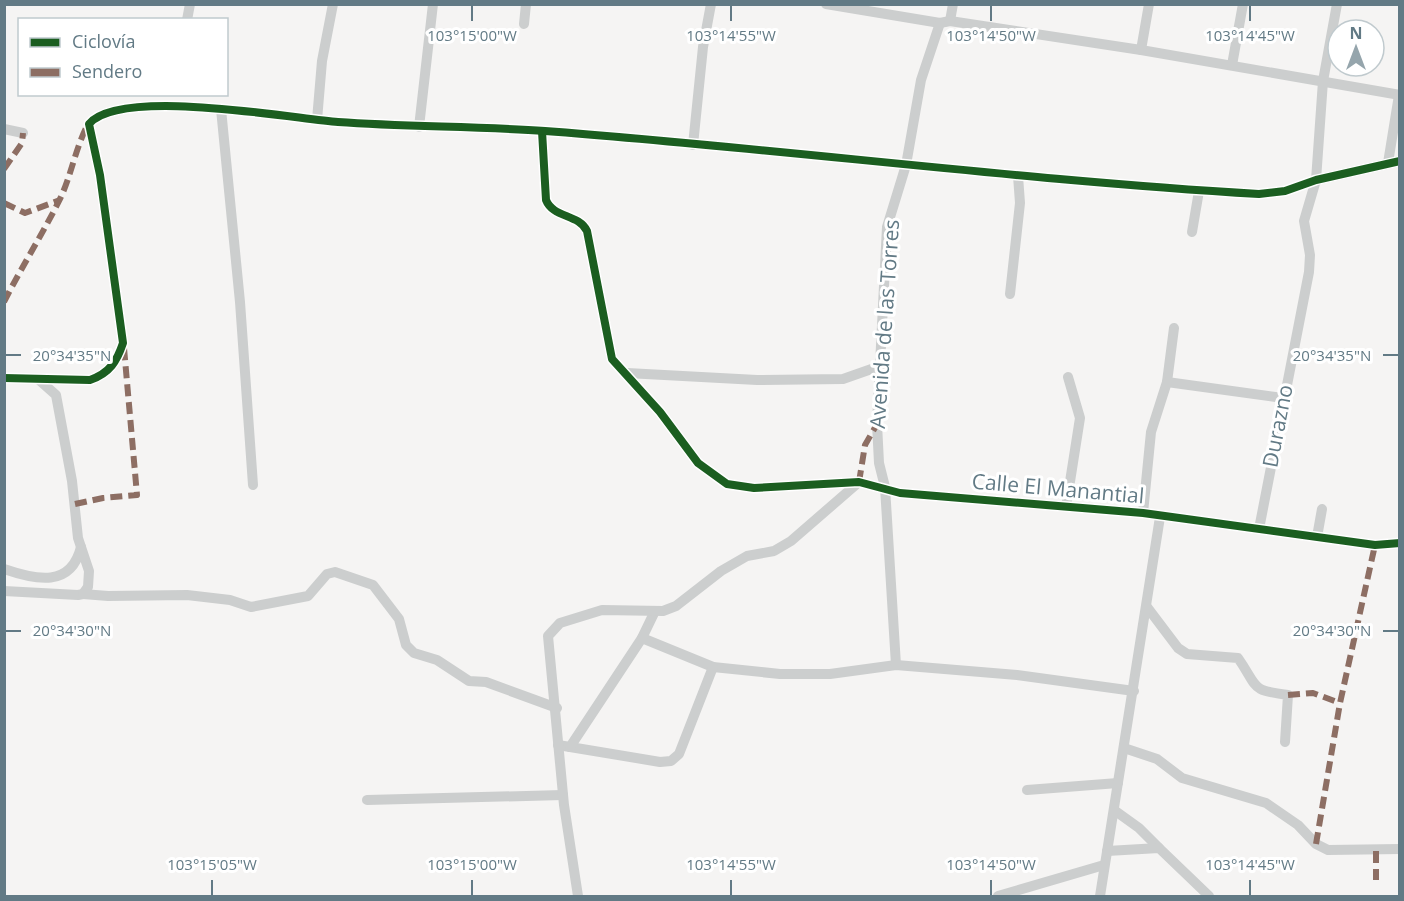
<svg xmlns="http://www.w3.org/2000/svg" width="1404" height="901" font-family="'Open Sans',sans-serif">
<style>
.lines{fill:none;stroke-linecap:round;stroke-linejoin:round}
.street{stroke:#cccece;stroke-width:10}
.quiet{stroke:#8d6e63;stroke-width:6;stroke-dasharray:12 6;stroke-linecap:butt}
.cycleway-casing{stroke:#fff;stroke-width:11}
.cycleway{stroke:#1b5e20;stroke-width:8}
.ticks{fill:none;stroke:#627a85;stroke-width:2}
.labels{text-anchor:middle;stroke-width:6;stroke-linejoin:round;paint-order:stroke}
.street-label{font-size:21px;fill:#627a85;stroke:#fff}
.ticks-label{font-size:15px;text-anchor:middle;fill:#627a85;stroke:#fff;stroke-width:6;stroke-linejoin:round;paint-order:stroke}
</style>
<rect width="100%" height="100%" fill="#f5f4f3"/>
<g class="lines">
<g class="street">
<polyline points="826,4 940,23 950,21 1141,50 1400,95"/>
<polyline points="187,20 190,4"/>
<polyline points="950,21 953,4"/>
<polyline points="524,24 526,4"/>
<polyline points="1141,50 1149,4"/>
<polyline points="1232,65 1243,4"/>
<polyline points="221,109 240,302 253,485"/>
<polyline points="317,120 322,61 333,4"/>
<polyline points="419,127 433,4"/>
<polyline points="4,129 23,133"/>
<path d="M542,131l4,69c7,18 33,14 41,31l25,128 48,53 38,51 29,21 27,4 105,-6 41,11 243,20 232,32 25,-2"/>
<polyline points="693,145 703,47 711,4"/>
<polyline points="1388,163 1399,95"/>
<polyline points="1192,232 1199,191"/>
<polyline points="1010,294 1020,203 1018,176"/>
<polyline points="1174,328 1167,382 1283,398"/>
<polyline points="627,373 757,380 843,379 880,366"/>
<path d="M4,378l86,2c20,-7 27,-19 33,-37l-23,-168 -11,-51c31,-37 200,-6 249,-2 69,5 138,4 207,9 239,18 475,49 714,63l26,-3 31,-11 84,-19"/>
<polyline points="1066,507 1080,418 1068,377"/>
<polyline points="1143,513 1151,432 1167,382"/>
<polyline points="1259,529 1309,272 1310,255 1304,221 1316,180 1323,81 1337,4"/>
<polyline points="1317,537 1322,509"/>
<path d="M4,569c32,11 67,19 77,-22"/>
<polyline points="4,591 78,595 83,594 88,587 89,571 78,538 72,481 56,395 38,379"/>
<polyline points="83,594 108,596 187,595 230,600 251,607 308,596 327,574 335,572 373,585 399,619 406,645 414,653 437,660 469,681 486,682 557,708"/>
<path d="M1147,607l31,41 9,6 51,4c21,30 11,32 50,37l-3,47"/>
<polyline points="642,638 713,667 780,674 830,674 896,665 1017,675 1134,691"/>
<polyline points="896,665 885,487 879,463 877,424 887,227 906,165 921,80 940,23"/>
<polyline points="558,745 660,762 671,761 679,754 713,667"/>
<polyline points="570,747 642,638 655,611"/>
<polyline points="1124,748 1157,759 1182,778 1266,803 1298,825 1316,844 1328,850 1400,849"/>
<polyline points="1027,790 1118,783"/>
<polyline points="367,800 563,795"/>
<polyline points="1114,810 1139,828 1159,848"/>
<polyline points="1107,851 1159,848 1209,896"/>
<polyline points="578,896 564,805 548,636 560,623 602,610 663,611 676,606 721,571 747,556 774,551 791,541 859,482"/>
<polyline points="998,896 1104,865"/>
<polyline points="1100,896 1160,517"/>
</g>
<g class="quiet">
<polyline points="4,169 22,143 23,133"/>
<polyline points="4,203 25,213 60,200"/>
<path d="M4,302c17,-34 38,-67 55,-101 12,-24 16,-52 29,-77"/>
<polyline points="859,482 865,445 877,424"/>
<polyline points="75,504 103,498 137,495 124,348"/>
<polyline points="1288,695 1313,693 1340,703"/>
<polyline points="1316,844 1340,703 1375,545"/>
<polyline points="1376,851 1376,880"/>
</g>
<defs>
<g id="cycleway">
<path d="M542,131l4,69c7,18 33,14 41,31l25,128 48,53 38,51 29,21 27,4 105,-6 41,11 243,20 232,32 25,-2"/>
<path d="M4,378l86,2c20,-7 27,-19 33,-37l-23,-168 -11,-51c31,-37 200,-6 249,-2 69,5 138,4 207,9 239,18 475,49 714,63l26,-3 31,-11 84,-19"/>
</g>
</defs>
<use href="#cycleway" class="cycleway-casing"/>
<use href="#cycleway" class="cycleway"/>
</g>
<path class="ticks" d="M472,6v15M731,6v15M991,6v15M1250,6v15M6,355h15M1383,355h15M6,631h15M1383,631h15M212,880v15M472,880v15M731,880v15M991,880v15M1250,880v15"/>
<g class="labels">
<g class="street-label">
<text transform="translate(885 324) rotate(-86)" y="7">Avenida de las Torres</text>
<text transform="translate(1278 426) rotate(-79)" y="7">Durazno</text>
<text transform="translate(1058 489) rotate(5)" y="7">Calle El Manantial</text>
</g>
</g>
<g class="ticks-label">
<text x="472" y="41">103°15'00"W</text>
<text x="731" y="41">103°14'55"W</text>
<text x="991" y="41">103°14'50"W</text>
<text x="1250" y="41">103°14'45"W</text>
<text x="72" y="361">20°34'35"N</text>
<text x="1332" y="361">20°34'35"N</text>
<text x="72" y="636">20°34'30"N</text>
<text x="1332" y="636">20°34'30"N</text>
<text x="212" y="870">103°15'05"W</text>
<text x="472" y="870">103°15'00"W</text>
<text x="731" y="870">103°14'55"W</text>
<text x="991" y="870">103°14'50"W</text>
<text x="1250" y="870">103°14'45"W</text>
</g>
<rect width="1404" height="901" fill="none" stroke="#627a85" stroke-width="12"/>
<rect x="18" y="18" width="210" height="78" fill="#ffffff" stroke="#c0cace" stroke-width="1.5"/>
<rect x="30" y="38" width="30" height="9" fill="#1b5e20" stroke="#c0cace" stroke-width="1.5"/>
<text x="72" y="48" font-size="18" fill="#627a85">Ciclovía</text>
<rect x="30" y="68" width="30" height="9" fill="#8d6e63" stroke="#c0cace" stroke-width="1.5"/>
<text x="72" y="78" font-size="18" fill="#627a85">Sendero</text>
<g transform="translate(1356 48)"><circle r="28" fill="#ffffff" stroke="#c0cace" stroke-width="1.5"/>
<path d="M0-4.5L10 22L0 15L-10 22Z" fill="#95a5ac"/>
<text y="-9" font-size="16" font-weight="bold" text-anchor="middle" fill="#627a85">N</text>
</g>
</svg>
